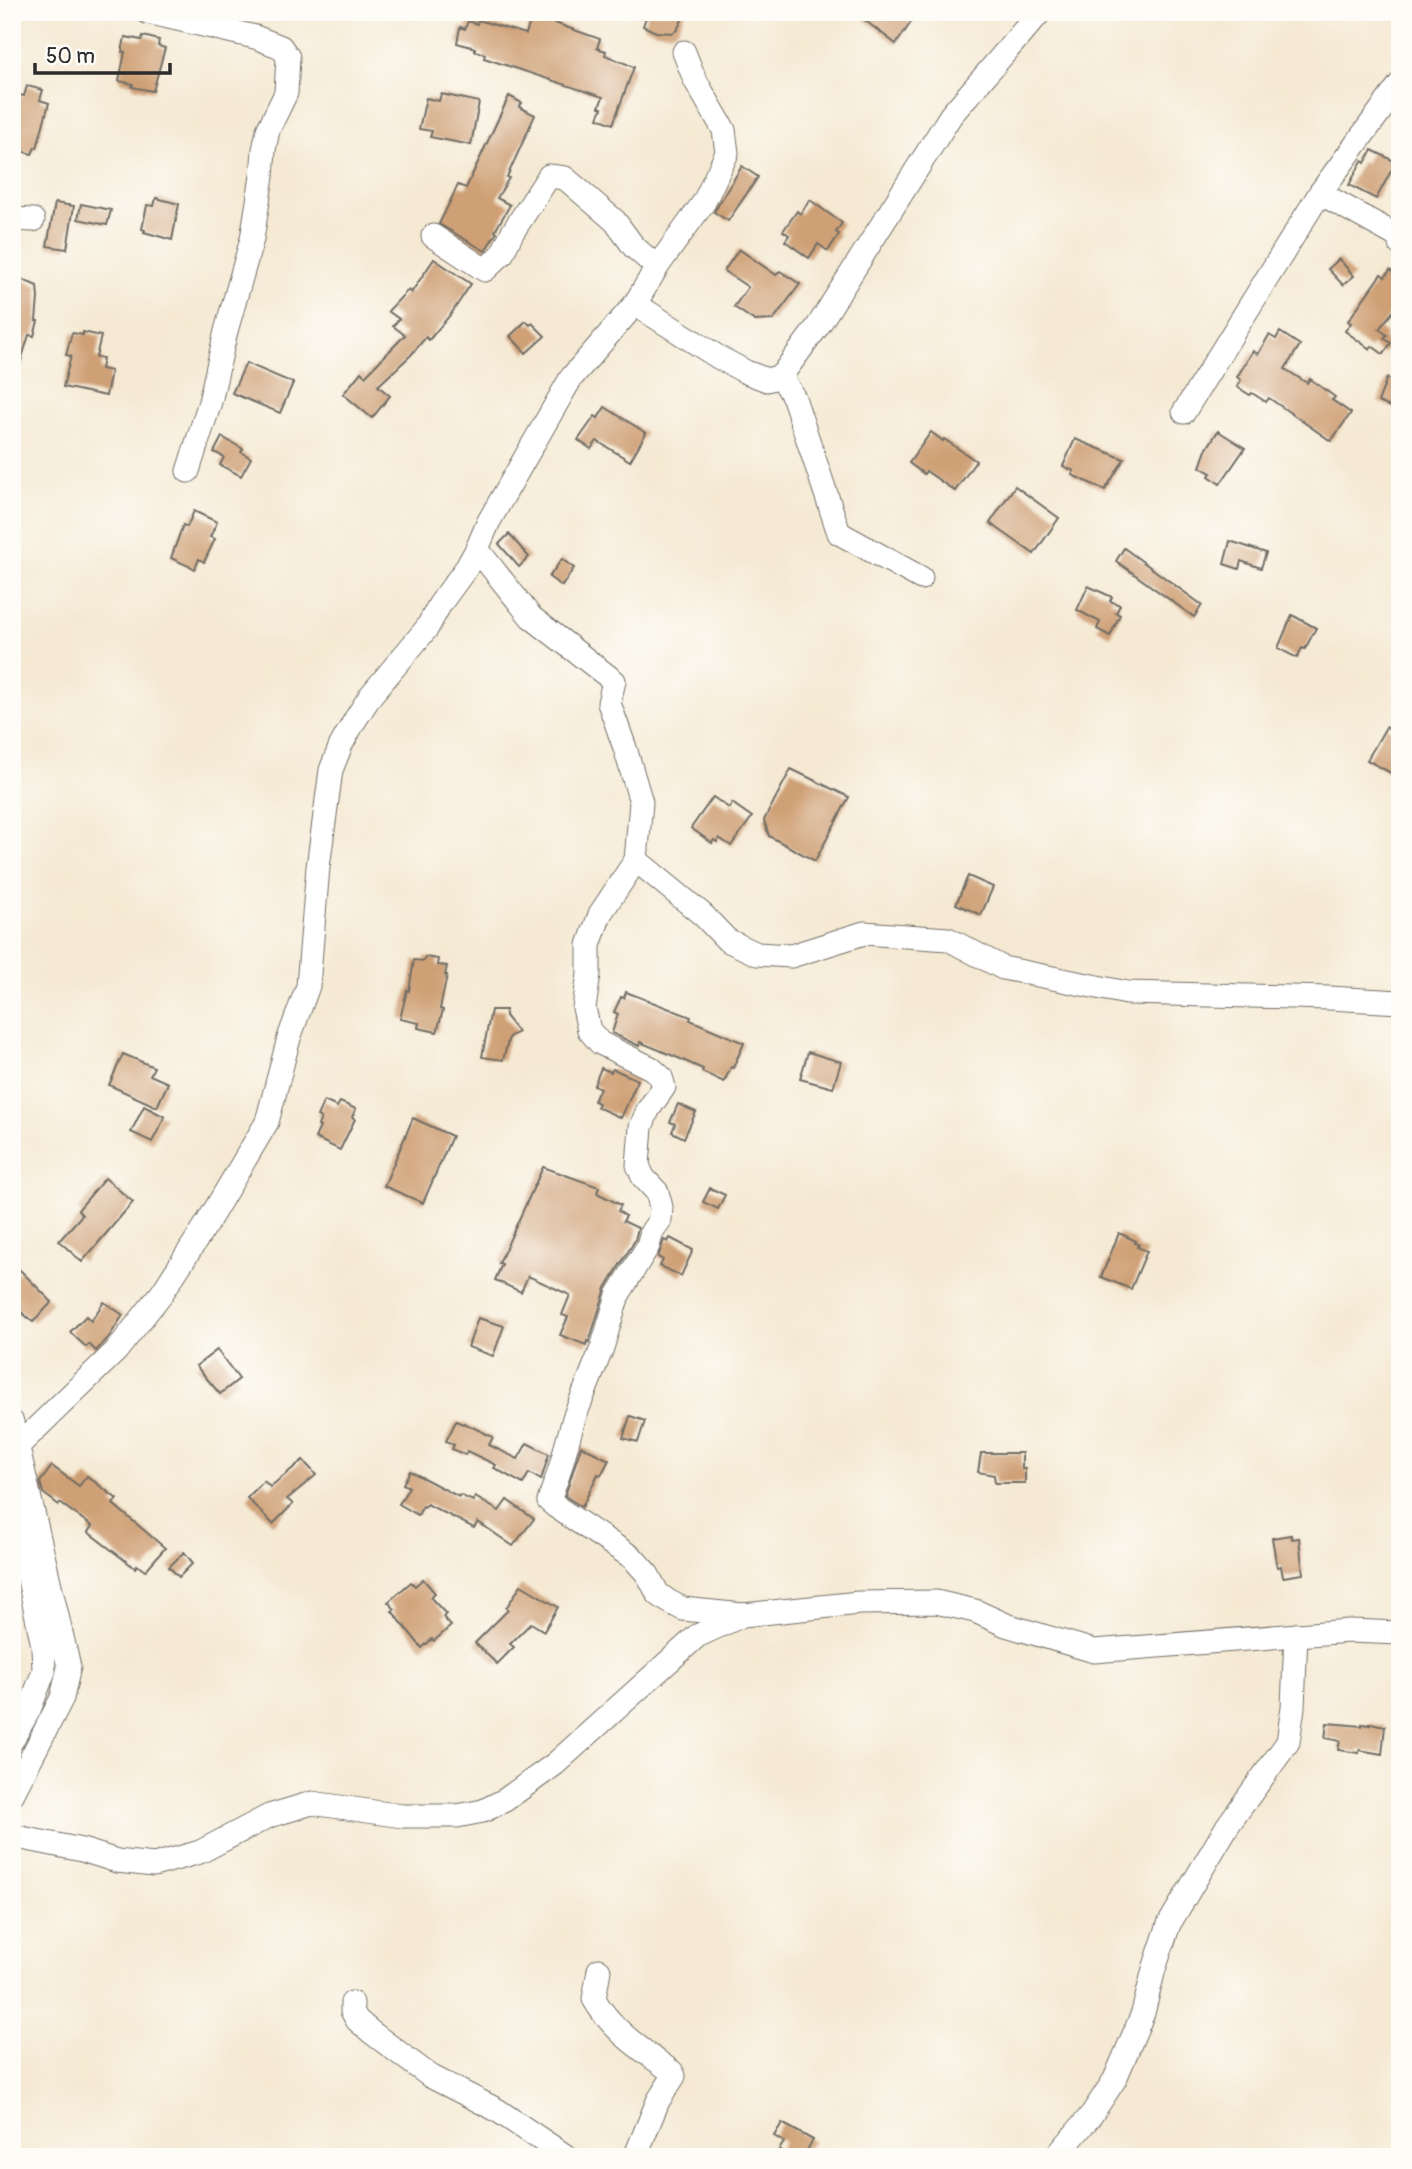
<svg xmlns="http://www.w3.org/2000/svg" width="1412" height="2169" font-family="Pangolin,sans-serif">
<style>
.building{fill:#cfa076}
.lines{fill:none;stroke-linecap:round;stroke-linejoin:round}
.minor-casing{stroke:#726e66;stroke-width:25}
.minor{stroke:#fff;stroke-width:23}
</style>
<rect width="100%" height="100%" fill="#fdfcf7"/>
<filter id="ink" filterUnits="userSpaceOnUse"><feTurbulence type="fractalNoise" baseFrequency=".0143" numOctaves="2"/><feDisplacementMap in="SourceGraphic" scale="14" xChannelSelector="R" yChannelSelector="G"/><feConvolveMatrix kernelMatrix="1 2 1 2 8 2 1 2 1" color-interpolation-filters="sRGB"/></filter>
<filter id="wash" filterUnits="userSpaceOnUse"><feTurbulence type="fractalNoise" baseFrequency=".00686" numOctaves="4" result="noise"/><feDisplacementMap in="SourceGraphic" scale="28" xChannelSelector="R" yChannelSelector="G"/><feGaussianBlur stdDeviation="1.57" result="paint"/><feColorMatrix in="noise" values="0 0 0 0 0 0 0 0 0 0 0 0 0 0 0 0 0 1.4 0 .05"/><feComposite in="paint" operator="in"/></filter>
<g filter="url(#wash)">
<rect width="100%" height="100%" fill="#f5e9d3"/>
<g id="blocks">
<g class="building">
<polygon points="648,12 686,12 677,30 672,33 656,32 643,26"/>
<polygon points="854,12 918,12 896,44"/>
<polygon points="532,15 600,39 597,48 606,51 605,55 634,67 613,124 598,118 602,108 599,107 603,97 484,58 485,54 475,51 475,48 457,43 460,27 465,29 468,21 477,24 478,20 526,34"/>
<polygon points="143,36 159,40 158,46 165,48 153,91 132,87 133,84 119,81 125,52 122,52 125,37 142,40"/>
<polygon points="27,86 43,90 40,100 49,103 37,148 35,147 32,154 13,149 15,142 12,141 12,93 24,96"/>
<polygon points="441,94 479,102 471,145 430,137 432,131 419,129 426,98 439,101"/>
<polygon points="509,96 522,103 519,107 535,115 507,177 509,178 497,198 510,205 495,231 497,232 495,235 485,251 439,224 458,185 466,188"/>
<polygon points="1372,150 1396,162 1376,199 1349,185 1362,161 1365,163"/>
<polygon points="742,166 758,177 728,221 714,212"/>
<polygon points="156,198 179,204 172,240 144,232 145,230 142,229 147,205 154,206"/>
<polygon points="810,200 842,223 836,232 839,234 828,251 818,244 809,258 785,241 789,235 783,231 797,211 800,214"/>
<polygon points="55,203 74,206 67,249 47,246"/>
<polygon points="81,204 111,210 107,225 78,219"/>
<polygon points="739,249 776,275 780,271 800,284 773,320 755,321 734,307 748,287 724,271"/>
<polygon points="434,259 471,284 451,314 429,340 426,337 411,355 378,386 390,396 372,418 343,394 361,372 365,376 405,335 393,326 399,319 388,311 408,290 411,293"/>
<polygon points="1339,259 1354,276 1343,285 1328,269"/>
<polygon points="1390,270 1400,277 1400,303 1379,329 1387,335 1384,338 1391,343 1383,354 1372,346 1370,349 1345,331 1351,323 1348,321 1381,274 1385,277"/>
<polygon points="12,275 37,286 38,298 36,321 38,321 34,336 29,335 16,377 12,377"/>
<polygon points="526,321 530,325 532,323 545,336 526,353 510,336"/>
<polygon points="83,332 101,336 96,357 103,358 101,369 111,371 106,396 63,387 71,356 66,355 72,333 83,335"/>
<polygon points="1280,332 1300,345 1285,369 1307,383 1310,379 1335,397 1332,400 1351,413 1331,441 1269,398 1266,402 1252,393 1250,395 1237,387 1241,380 1237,377 1253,351 1258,354 1269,335 1276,339"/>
<polygon points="246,363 293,383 280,413 232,393"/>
<polygon points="1387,378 1400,383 1400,411 1378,402"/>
<polygon points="605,407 646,433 630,461 597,441 591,449 578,440 595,416 598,418"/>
<polygon points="1218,431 1245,448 1220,484 1209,476 1211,473 1200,467 1206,450"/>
<polygon points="931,432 943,441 944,439 976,461 955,491 926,471 924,474 909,463"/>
<polygon points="222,437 243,449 241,452 251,458 241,476 220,465 224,457 214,452"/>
<polygon points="1075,439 1124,459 1105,490 1072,475 1074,471 1063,466"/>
<polygon points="1015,486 1059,518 1034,554 990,523"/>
<polygon points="194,511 217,522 210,537 215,539 204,562 199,559 195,569 171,558 183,525 187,527"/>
<polygon points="509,534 529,557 519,567 499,544"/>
<polygon points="1230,541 1266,553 1261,568 1241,561 1239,569 1224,564"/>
<polygon points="1124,548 1202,605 1194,617 1116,561"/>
<polygon points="562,559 574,568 562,586 549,577"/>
<polygon points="1088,586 1112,597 1110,601 1120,605 1116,613 1120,615 1110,636 1097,629 1100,622 1077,610"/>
<polygon points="1292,615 1316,628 1305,649 1302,648 1297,658 1278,648"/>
<polygon points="1386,727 1400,735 1400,778 1367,760"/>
<polygon points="791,769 849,797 815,861 769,836 764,820"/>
<polygon points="713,797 729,808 732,803 752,817 731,846 719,838 717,842 714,840 712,843 691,828"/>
<polygon points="968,876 993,887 981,915 956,904"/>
<polygon points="425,957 438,959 437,965 447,966 445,975 447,975 440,1009 443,1010 437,1032 418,1028 419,1023 400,1019 407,990 409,991 414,960 424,961"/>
<polygon points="626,992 691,1017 690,1020 744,1043 733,1068 731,1067 724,1082 702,1072 703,1069 676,1057 640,1042 639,1046 612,1033 618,1014 614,1012 621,997 624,998"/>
<polygon points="491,1010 506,1010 505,1016 518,1032 509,1037 503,1060 482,1057"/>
<polygon points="808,1052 841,1062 833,1088 800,1079"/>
<polygon points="123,1054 154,1067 150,1075 168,1083 157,1107 109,1085"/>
<polygon points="601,1068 611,1072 613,1069 638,1080 621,1118 597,1107 599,1103 594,1101 600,1088 594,1085"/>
<polygon points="324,1101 337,1107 340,1102 356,1109 352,1117 355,1119 340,1150 315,1138 320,1127 318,1126 321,1118 317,1116"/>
<polygon points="678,1104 696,1112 684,1138 672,1132 675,1124 670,1122"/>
<polygon points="144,1106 165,1117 152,1142 131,1132"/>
<polygon points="413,1118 452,1136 423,1203 384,1186"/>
<polygon points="543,1167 599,1187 597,1193 621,1205 618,1211 626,1216 623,1221 638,1228 635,1240 606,1288 589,1342 587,1341 586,1345 560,1335 568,1317 562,1315 570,1295 528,1276 521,1292 495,1280 502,1264 499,1263"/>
<polygon points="105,1178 133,1202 82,1262 59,1241 82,1215 78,1210"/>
<polygon points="710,1188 725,1195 718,1209 703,1202"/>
<polygon points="1119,1233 1136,1241 1135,1243 1139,1245 1137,1247 1147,1251 1131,1289 1101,1277"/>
<polygon points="670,1238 693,1250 681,1276 660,1266 663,1260 658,1257 664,1240 668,1242"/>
<polygon points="20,1270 52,1302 33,1322 12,1304 12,1279"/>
<polygon points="104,1302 123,1315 109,1337 96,1351 89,1344 86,1347 70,1332 86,1316 91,1321"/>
<polygon points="478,1318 504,1326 493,1356 468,1347"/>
<polygon points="217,1350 239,1379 220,1394 196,1366"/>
<polygon points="630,1416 645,1421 638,1442 623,1438"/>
<polygon points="456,1421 463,1424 464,1423 493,1437 489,1445 518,1459 527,1443 549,1454 541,1480 529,1473 523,1484 494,1468 496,1465 467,1451 465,1455 452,1449 454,1445 446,1441"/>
<polygon points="581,1446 609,1460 601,1475 598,1474 582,1507 565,1496"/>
<polygon points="981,1453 1022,1453 1022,1469 1025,1469 1025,1483 995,1483 994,1475 978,1472"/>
<polygon points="303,1460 316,1475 287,1499 293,1504 273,1524 247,1498 264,1481 270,1487"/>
<polygon points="52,1466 79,1486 87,1476 117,1499 113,1504 165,1548 145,1571 137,1565 135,1568 88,1532 92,1526 60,1503 59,1505 43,1493 40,1482"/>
<polygon points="410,1471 459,1497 460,1495 473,1501 475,1497 499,1511 507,1500 534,1519 513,1546 478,1522 474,1528 427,1504 425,1507 423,1506 418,1515 399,1504 409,1487 403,1484"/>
<polygon points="1291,1535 1292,1539 1299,1538 1303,1574 1283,1577 1281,1566 1277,1567 1272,1538"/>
<polygon points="184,1552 193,1563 179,1577 169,1567"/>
<polygon points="423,1579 435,1593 430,1597 446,1614 443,1617 451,1626 434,1641 432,1639 422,1648 392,1611 395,1609 388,1602 411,1582 415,1586"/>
<polygon points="521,1585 558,1607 544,1631 531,1623 510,1644 514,1647 497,1664 475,1643 508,1610 506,1608"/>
<polygon points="1327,1723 1362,1726 1362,1724 1370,1725 1370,1723 1385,1726 1382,1754 1359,1750 1359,1753 1338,1750 1340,1741 1325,1738"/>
<polygon points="782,2123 813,2140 803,2157 791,2157 779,2150 784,2142 774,2136"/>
</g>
</g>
</g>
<g filter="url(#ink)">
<use href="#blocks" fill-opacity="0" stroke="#726e66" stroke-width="2"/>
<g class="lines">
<defs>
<g id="minor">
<polyline points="147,12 255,37 281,47 288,57 286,93 268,130 264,150 262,176 252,239 226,331 210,402 188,471"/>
<polyline points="1320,193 1399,237 1400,244"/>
<polyline points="12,219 33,220"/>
<polyline points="433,236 485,270 502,254 512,233 549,176 565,178 615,221 634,247 657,267 635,304 718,357 746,372 767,380 781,376"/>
<polyline points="657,267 704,202 727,153 724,130 695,80 684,52"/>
<polyline points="635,304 571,378 489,521 477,549 531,617 614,681 609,703 625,748 641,802 636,860 600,914 589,945 589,974 584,1008 589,1030 600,1043 651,1068 661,1077 664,1087 648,1110 641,1127 638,1165 643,1177 657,1192 661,1207 660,1220 652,1231 648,1246 618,1295 602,1348 574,1418 559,1472 549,1501 555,1506 633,1558 648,1575 658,1594 668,1601 683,1609 743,1615"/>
<polyline points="1184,412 1320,193 1400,84"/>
<polyline points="921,578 839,533 794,398 781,376 818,326 951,115 1040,12"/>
<polyline points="636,860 703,915 727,940 757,954 791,956 864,933 948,939 1003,968 1127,993 1329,998 1400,1002"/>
<polyline points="12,1422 69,1667 62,1698 12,1795"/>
<polyline points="18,1446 116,1351 162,1293 206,1225 267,1122 289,1038 308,986 318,867 331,770 341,745 355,720 371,695 427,628 440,604 467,567 477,549"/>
<polyline points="12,1498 43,1646 44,1671 29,1710 12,1740"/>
<polyline points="12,1836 82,1850 117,1861 154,1865 200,1852 269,1816 312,1803 402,1816 457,1816 483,1811 505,1800 555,1764 697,1636 743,1615 859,1603 936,1602 975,1611 1006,1625 1094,1651 1349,1631 1400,1633"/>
<path d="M599,1970l-5,29c19,33 49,51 78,73l2,4 -16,25 -23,56"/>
<polyline points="352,2003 352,2011 357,2020 371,2032 430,2076 497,2110 567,2157"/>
<polyline points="1056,2157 1092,2114 1115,2079 1143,2013 1154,1969 1169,1924 1228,1825 1288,1742 1293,1707 1296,1635"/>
</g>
</defs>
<use href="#minor" class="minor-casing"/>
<use href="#minor" class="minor"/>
</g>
</g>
<rect width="1412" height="2169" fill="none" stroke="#fdfcf7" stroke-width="42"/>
<path d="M35 63v10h135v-10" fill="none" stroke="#2b2b2b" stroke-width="3.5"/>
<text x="46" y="63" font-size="21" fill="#2b2b2b" stroke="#fdfcf7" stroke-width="5" paint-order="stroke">50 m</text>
</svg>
